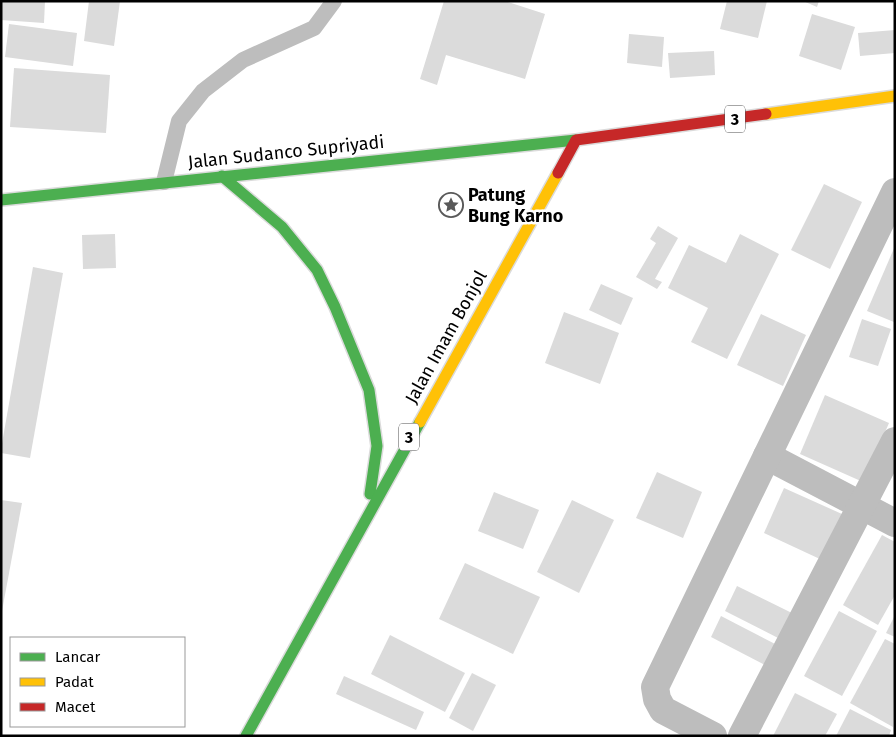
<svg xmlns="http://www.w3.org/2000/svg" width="896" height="737" font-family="'Fira Sans',sans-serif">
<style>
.building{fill:#dbdbdb}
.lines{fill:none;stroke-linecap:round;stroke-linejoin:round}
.fast-casing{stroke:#dbdbdb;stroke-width:14}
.slow-casing{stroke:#dbdbdb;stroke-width:14}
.jam-casing{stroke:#dbdbdb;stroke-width:14}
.lane{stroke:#bdbdbd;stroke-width:16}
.street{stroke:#bdbdbd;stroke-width:28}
.fast{stroke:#4caf50;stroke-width:11}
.slow{stroke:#ffc107;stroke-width:11}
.jam{stroke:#c62828;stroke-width:11}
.labels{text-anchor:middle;stroke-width:5;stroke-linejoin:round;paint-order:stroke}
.shield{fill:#fff;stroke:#4c4c4c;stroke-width:1}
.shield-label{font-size:16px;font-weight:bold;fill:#000}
.street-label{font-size:18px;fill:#000;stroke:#fff}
.poi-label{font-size:18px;font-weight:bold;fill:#000;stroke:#fff;text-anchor:start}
</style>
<rect width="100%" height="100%" fill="#fff"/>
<g class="building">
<polygon points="1,1 45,1 44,23 1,20"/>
<polygon points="89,1 120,1 114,46 84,41"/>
<polygon points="444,1 505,1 545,14 525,79 446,55 437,85 420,79"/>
<polygon points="727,1 767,1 758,38 720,29"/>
<polygon points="803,1 819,1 817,7"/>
<polygon points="812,14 855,27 841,70 799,56"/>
<polygon points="9,24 77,33 73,66 5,57"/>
<polygon points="895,30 895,53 860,56 858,33"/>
<polygon points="629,34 664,37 662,67 627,63"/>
<polygon points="714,51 715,75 670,78 668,53"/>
<polygon points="14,68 110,75 106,133 10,127"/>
<polygon points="824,184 862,202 830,269 791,250"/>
<polygon points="658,226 678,238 655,279 662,282 657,289 636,277 656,243 650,239"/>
<polygon points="115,234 116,268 83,269 82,235"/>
<polygon points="740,234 779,254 727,359 691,342 708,308 668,288 689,245 726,263"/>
<polygon points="895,246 895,321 894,322 867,311"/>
<polygon points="33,267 63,273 30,458 1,453 1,449"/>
<polygon points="601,284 633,298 621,325 589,310"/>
<polygon points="564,312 619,333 600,384 545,363"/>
<polygon points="761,314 806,335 783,386 737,365"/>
<polygon points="862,319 891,329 878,366 849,357"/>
<polygon points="825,395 889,423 863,482 800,454"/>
<polygon points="657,472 702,492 683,538 636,518"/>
<polygon points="784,488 842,514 822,560 764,533"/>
<polygon points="494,492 539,510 523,549 478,531"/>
<polygon points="1,500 22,503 2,611 1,611"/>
<polygon points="572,500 614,520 579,593 537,572"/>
<polygon points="882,535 895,542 895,595 878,625 843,605"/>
<polygon points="465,563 540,597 513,654 439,619"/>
<polygon points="737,586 794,614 782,640 725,611"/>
<polygon points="839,611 877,631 842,696 804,676"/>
<polygon points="895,615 895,637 886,633"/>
<polygon points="721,616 779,646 769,667 711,637"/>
<polygon points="390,635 465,673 445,712 371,674"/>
<polygon points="885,639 895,644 893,727 850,703"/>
<polygon points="472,673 496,685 473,731 449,718"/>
<polygon points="344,676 424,712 416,730 336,694"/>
<polygon points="795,693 837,714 825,736 773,736"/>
<polygon points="850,709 891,730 889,736 836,736"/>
</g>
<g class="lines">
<defs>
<g id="fast">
<polyline points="222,176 282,227 317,270 335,307 369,390 377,446 370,494"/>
<polyline points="1,200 576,140"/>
<polyline points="246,736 420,422"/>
</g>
<g id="slow">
<polyline points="766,114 895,96"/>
<polyline points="420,422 558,173"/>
</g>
<polyline id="jam" points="558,173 576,140 766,114"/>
</defs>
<use href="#fast" class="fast-casing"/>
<use href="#slow" class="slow-casing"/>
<use href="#jam" class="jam-casing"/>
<polyline class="lane" points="164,182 179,121 203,91 243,60 314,28 334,1"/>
<g class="street">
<polyline points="767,456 895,523"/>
<polyline points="713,736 663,710 657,699 655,687 895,192"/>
<polyline points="742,736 895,441"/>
</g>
<use href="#fast" class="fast"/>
<use href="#slow" class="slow"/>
<use href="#jam" class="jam"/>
</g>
<defs>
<symbol id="sight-ring" viewBox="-11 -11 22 22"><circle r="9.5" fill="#fff" stroke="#595959" stroke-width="1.5"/><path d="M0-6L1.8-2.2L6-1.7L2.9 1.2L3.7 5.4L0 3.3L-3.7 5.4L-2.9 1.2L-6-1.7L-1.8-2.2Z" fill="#595959"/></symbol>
</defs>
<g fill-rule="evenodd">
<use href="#sight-ring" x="437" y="191" width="28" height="28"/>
</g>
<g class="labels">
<g class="shield">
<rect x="725" y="105.5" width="20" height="27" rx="4"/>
<rect x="399" y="423.5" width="20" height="27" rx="4"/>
</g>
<g class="shield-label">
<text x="735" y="125">3</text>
<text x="409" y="443">3</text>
</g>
<g class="street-label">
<text transform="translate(286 152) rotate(-6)" y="6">Jalan Sudanco Supriyadi</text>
<text transform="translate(446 337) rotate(-61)" y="6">Jalan Imam Bonjol</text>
</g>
<g class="poi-label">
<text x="468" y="201">Patung<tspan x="468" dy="21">Bung Karno</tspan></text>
</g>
</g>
<rect width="896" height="737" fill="none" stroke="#000000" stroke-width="5"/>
<rect x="10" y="637" width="175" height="90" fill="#ffffff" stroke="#999999"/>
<rect x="20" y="653" width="25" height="8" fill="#4caf50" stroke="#999999"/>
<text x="55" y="662" font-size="15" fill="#000000">Lancar</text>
<rect x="20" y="678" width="25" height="8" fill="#ffc107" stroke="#999999"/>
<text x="55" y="687" font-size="15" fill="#000000">Padat</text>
<rect x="20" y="703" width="25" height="8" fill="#c62828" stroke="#999999"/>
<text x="55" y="712" font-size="15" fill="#000000">Macet</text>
</svg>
